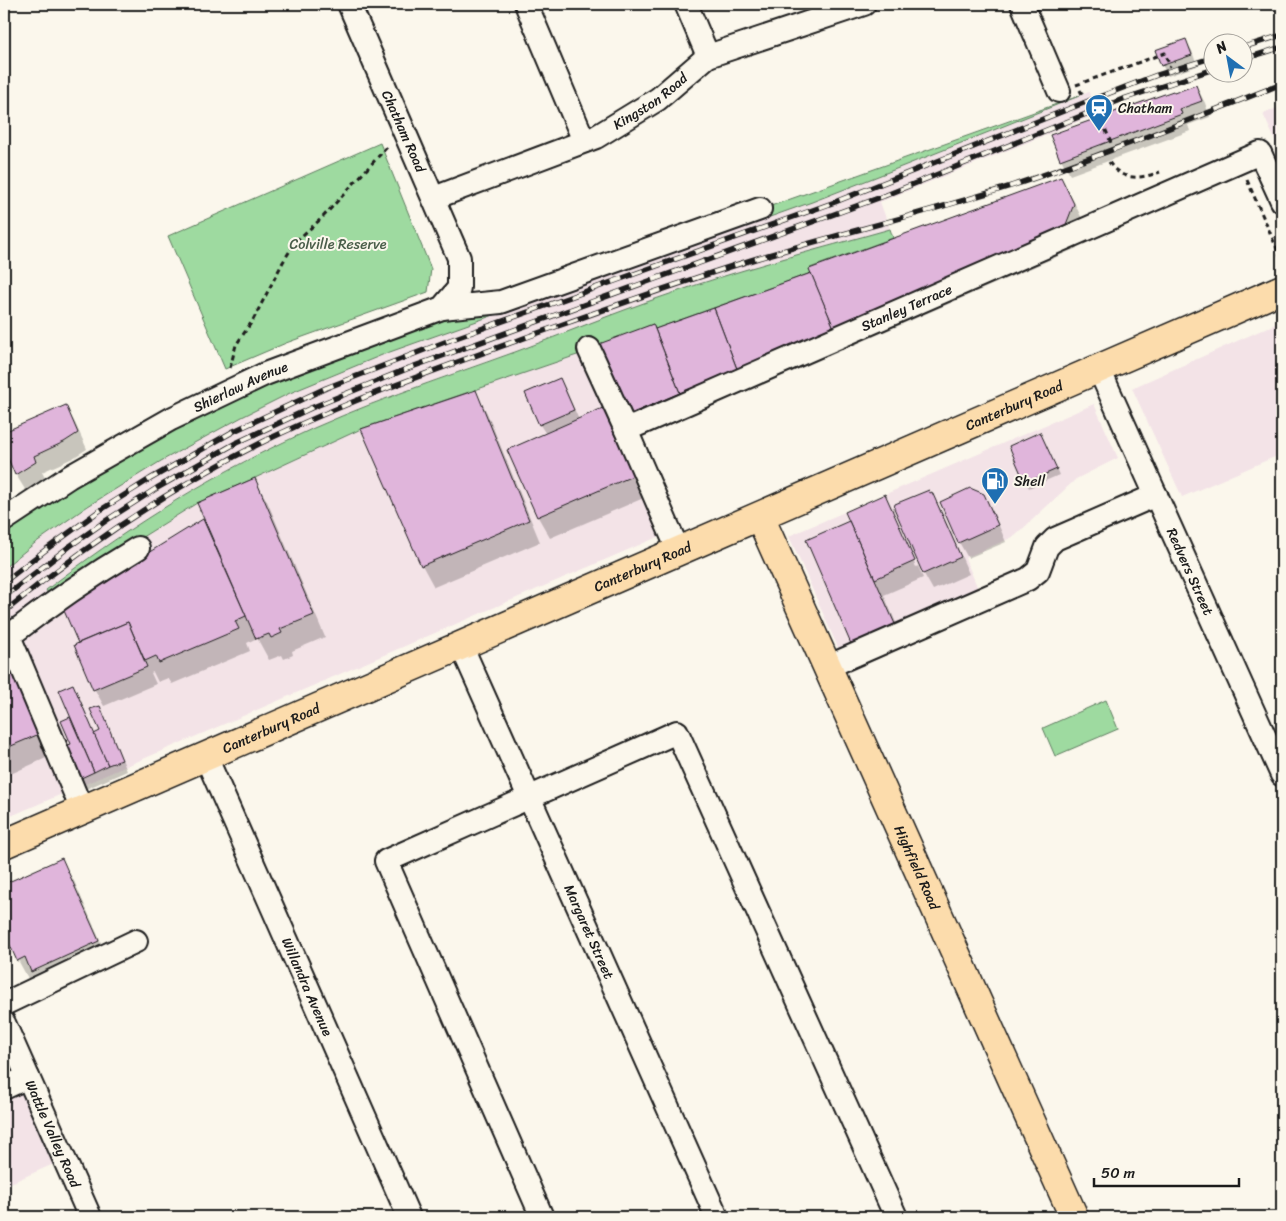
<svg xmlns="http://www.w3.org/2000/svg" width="1286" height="1221" font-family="Sriracha,sans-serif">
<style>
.built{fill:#f3e3e7}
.green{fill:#9edaa0;stroke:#5d7b5e}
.shadow{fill:#0003}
.building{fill:#e0b5db;stroke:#1c1c1c}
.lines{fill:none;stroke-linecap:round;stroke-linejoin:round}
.minor-casing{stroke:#1c1c1c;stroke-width:26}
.major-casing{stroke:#1c1c1c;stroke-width:31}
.path{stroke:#1c1c1c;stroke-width:3;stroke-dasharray:5 4;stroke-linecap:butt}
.minor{stroke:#fbf7ec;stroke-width:22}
.major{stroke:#fcdcac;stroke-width:28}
.rail-casing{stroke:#1c1c1c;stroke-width:5.5}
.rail{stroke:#fbf7ec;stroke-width:4;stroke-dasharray:11;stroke-linecap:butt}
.labels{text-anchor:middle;stroke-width:4;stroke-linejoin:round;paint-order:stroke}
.street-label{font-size:14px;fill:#1c1c1c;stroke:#fbf7ec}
.poi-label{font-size:14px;fill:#1c1c1c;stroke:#fbf7ec;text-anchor:start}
.park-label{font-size:14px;fill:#4a5e4a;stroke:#fbf7ec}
</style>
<rect width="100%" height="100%" fill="#fbf7ec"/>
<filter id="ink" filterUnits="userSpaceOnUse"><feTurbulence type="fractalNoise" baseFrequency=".02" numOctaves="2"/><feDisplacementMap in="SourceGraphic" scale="10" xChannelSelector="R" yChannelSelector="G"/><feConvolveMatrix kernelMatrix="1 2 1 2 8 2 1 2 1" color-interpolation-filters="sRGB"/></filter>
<g filter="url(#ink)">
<g class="built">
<polygon points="1089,92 1095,115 880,202 890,229 738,273 668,295 514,352 425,384 342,416 286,440 228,471 173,502 113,542 64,576 46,590 99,565 197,503 255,478 361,429 583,353 660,536 4,819 4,568 35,543 88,506 161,461 242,417 290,393 347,369 387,353 812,202 901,167"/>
<polygon points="1282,106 1282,155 1263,114"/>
<polygon points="1282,321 1282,455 1272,458 1182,497 1132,388"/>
<polygon points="1094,404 1118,458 1076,479 1015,536 965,558 982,598 843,659 789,536"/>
<polygon points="4,1040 58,1162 4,1186"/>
</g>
<g class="green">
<polygon points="1079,96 901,167 812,202 387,353 290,393 242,417 161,461 88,506 35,543 4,568 4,530 125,455 274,380 499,296 502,302"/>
<polygon points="380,143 431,269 428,292 286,343 225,369 168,236"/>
<path d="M890,229l3,9 -83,30 1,5 -156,56 -2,-5 -70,29 -222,76 -106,49 -58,25 -148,92 -3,-5c74,-57 155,-109 240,-149 74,-36 152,-61 229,-89 51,-19 101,-40 152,-57 73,-26 149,-45 223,-66z"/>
<polygon points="1106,700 1118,729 1055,756 1043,728"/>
</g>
<g class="shadow">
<polygon points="1186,41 1192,51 1197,66 1168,76 1162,65"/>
<polygon points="1196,86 1205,103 1210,117 1188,125 1190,131 1070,175 1061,159"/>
<polygon points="1061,178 1073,200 1086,227 1077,248 751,390 748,384 641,430 632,414 601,345 653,326 656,331 813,274"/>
<polygon points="560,379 566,390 579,420 605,409 646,497 550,538 538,517 509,450 546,434 540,425 527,394"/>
<polygon points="475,391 487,413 540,542 434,587 422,565"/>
<polygon points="66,407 75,423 87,449 73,458 42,472 45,478 26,491 16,475 4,446 4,434"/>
<polygon points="1043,438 1059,475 1029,488 1010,447"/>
<polygon points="254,479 267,501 325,637 292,651 293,655 284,659 282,655 269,660 257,638 247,643 250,651 172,684 168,678 158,682 153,672 151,673 156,684 104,706 95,690 76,646 80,644 64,606 205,519"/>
<polygon points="932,494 941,510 969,574 933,590 924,574 896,508"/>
<polygon points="984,495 993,512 1006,542 968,558 959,542"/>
<polygon points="885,496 894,511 891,511 916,567 918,566 923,578 884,595 906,646 865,665 852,643 852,528"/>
<polygon points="7,650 55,754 4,777 4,653"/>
<polygon points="73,685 79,696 95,735 102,732 99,707 105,718 127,771 86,789 80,778 73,744 63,722 72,718"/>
<polygon points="61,860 74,881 110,963 30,982 18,960 4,928 4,886"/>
</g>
<g class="building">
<polygon points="1186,39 1192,55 1161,66 1155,50"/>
<polygon points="1196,85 1202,101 1180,109 1182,114 1060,160 1050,135 1173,91 1174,93"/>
<polygon points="1061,177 1074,204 1065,227 834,328 809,269"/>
<polygon points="811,273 834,328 737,369 714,308"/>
<polygon points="714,308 737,369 680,393 655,329"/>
<polygon points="653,324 680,393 630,414 599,344"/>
<polygon points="560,378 574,410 539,425 525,393"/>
<polygon points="476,390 529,520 421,566 361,429"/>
<polygon points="66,405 78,433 64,442 34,456 36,462 15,475 4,449 4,432"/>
<polygon points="605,407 635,475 537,517 507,450"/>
<polygon points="1040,432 1057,469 1025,483 1009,446"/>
<polygon points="255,478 314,615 280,629 282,633 271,638 269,634 256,639 197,503"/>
<polygon points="970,488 984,494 998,525 958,543 940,502"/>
<polygon points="929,490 930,493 932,492 961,557 923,574 894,508 895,504"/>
<polygon points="885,494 915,561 875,579 845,512"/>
<polygon points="203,519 246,616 235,621 239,629 159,663 156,656 145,661 128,622 78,643 62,606"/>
<polygon points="849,521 895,624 851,644 806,540"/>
<polygon points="128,622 147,667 93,690 74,645"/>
<polygon points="4,651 44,732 4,749"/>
<polygon points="73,684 108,765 94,772 59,690"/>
<polygon points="100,706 122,760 108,765 94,734 100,731 90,709"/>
<polygon points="70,717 94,772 79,779 65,746 71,744 61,721"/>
<polygon points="62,858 99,941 31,972 25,957 17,961 4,932 4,884"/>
</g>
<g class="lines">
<defs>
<g id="minor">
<polyline points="526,4 584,141"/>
<polyline points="686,4 708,56"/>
<polyline points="1022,4 1059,91"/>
<path id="s1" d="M434,198l162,-61 62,-38 50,-43 156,-52"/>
<polyline points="442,308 501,302 760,209"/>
<polyline points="589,349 626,430"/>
<path id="s2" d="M1099,369l183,406"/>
<path id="s3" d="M4,520l65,-43 102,-58 94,-45 177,-66 17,-20v-30l-110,-254"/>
<path id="s4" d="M679,552l-53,-122 634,-277 22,48"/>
<path id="s5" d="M461,645l256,572"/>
<polyline points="827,667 1028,579 1038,571 1047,547 1055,539 1156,495"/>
<path id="s6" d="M206,757l203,460"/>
<path d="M82,810l-73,-174c41,-32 84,-61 129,-88"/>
<polyline points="4,1004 136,941"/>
<path id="s7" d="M4,1023l86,194"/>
<polyline points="4,1088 28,1077"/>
<polyline points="542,1217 386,861 677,732 896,1217"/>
</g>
<g id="major">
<path id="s8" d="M760,517l314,700"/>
<path id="s9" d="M4,844l1278,-555"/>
</g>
</defs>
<use href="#minor" class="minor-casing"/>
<use href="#major" class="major-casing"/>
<g class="path">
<polyline points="1076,85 1165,53 1170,67"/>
<polyline points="1080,90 1083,96"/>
<polyline points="1099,113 1111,143"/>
<path d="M1109,162c2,3 5,7 8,9 12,10 29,6 43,1"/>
<polyline points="1247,180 1282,260"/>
<polyline points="230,368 236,345 253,320 283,262 296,241 322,218 388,146"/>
</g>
<use href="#minor" class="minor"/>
<use href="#major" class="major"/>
<defs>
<g id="rail">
<polyline points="1244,47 1282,35"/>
<polyline points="1244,59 1282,47"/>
<polyline points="4,582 48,548 99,511 150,479 234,431 326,388 450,340 835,202 1086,102 1157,75 1214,57"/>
<polyline points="4,597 70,546 107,520 157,488 236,443 311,408 409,368 884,196 1123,99 1214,69"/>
<path d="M4,612c83,-68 172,-128 269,-175 82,-39 168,-69 254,-100 76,-27 153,-55 231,-79 85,-25 171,-46 256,-73 91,-30 179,-67 268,-101"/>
</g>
</defs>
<use href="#rail" class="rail-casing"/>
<use href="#rail" class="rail"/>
</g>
</g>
<defs>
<symbol id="station-pin" viewBox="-11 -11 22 30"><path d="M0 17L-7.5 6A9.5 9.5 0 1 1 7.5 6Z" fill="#1f6fb2" stroke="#fbf7ec"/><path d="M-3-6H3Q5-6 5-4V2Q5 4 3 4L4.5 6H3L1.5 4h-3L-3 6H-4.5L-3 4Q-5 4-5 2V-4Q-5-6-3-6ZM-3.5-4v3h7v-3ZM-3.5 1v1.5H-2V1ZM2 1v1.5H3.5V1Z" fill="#fff"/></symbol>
<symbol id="fuel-pin" viewBox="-11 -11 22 30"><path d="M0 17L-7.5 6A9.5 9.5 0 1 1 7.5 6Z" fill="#1f6fb2" stroke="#fbf7ec"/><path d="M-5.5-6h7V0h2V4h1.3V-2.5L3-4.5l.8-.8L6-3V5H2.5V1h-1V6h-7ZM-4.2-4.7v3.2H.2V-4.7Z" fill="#fff"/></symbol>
</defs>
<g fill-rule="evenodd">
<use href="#station-pin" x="1083" y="92" width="32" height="43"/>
<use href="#fuel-pin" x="979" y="465" width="32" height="43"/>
</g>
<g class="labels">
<g class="street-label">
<text dy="5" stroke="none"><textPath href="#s1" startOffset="238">Kingston Road</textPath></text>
<text transform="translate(404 131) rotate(66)" y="5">Chatham Road</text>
<text dy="5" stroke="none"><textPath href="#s4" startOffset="439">Stanley Terrace</textPath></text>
<text dy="5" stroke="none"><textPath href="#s3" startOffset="272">Shierlaw Avenue</textPath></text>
<text dy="5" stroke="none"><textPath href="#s9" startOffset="1101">Canterbury Road</textPath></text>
<text dy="5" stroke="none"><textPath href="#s9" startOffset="696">Canterbury Road</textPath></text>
<text dy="5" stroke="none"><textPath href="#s2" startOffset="222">Redvers Street</textPath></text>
<text dy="5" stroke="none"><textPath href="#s9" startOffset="291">Canterbury Road</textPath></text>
<text dy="5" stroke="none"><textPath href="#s8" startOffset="384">Highfield Road</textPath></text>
<text dy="5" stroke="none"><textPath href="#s5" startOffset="314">Margaret Street</textPath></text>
<text dy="5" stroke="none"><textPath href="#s6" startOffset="251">Willandra Avenue</textPath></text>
<text dy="5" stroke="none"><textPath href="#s7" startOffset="121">Wattle Valley Road</textPath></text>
</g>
<g class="poi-label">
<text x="1118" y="113">Chatham</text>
<text x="1014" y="486">Shell</text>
</g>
<g class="park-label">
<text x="338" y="249">Colville Reserve</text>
</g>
</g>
<rect width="1286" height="1221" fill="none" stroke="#fbf7ec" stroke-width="20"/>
<rect x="10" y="10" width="1266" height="1201" fill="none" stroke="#1c1c1c" stroke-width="2" filter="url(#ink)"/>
<g transform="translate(1228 58) rotate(328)"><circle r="24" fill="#fbf7ec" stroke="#a29f99"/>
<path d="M0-4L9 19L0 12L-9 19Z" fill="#1f6fb2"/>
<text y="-8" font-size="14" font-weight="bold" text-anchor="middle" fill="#1c1c1c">N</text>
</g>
<path d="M1094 1178v8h145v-8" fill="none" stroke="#1c1c1c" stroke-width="2.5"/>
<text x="1101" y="1178" font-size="15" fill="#1c1c1c" stroke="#fbf7ec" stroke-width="4" paint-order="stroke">50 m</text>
</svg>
